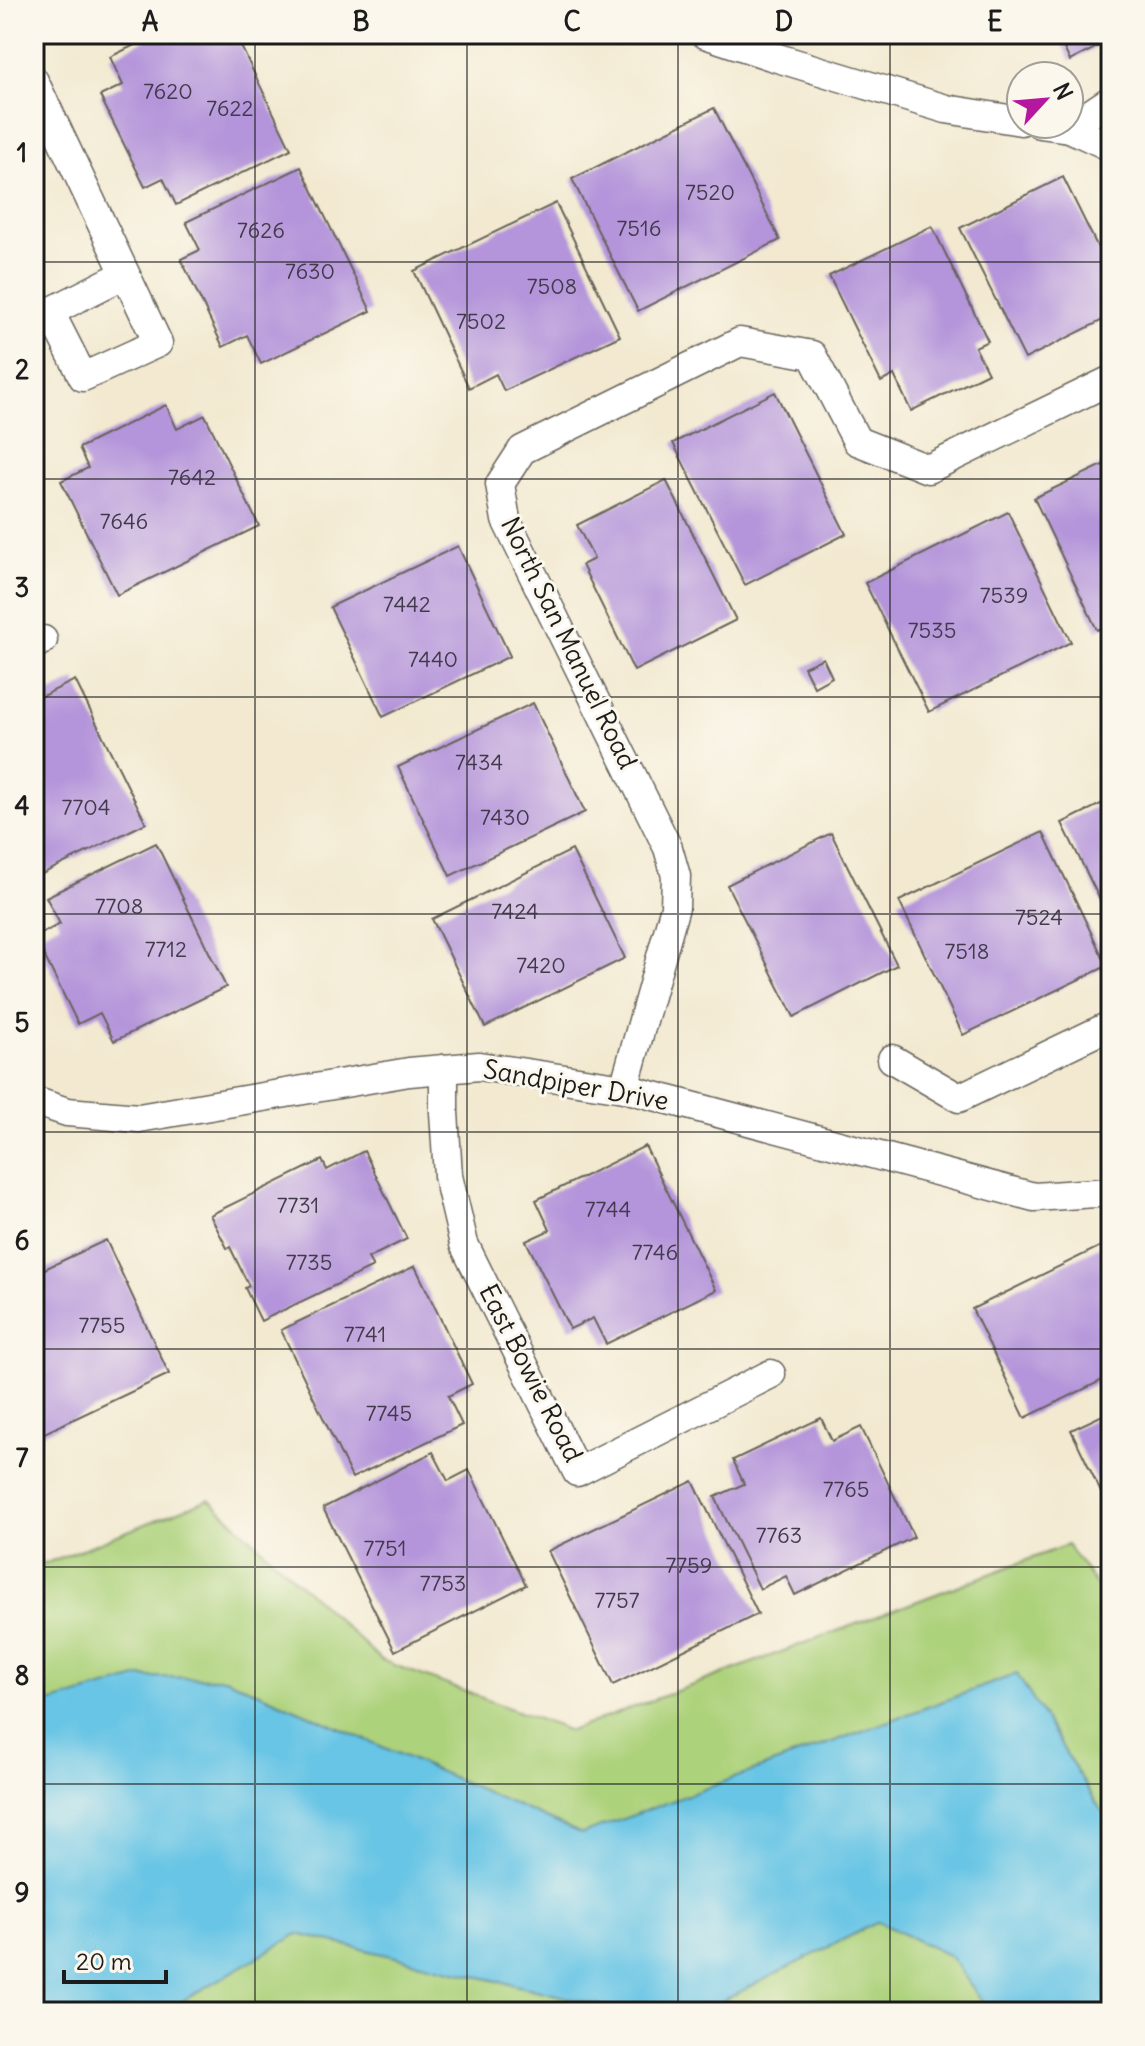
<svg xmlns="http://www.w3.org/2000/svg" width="1145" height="2046" font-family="Delius,sans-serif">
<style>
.green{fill:#add27b;stroke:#64774c;stroke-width:2}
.water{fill:#67c5e5;stroke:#427080;stroke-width:2}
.building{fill:#b494da}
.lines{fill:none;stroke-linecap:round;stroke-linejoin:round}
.street-casing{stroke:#67645b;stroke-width:31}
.street{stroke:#fff;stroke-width:28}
.grid{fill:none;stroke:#1c1c1c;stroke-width:2;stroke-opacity:0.55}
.labels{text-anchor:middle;stroke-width:6;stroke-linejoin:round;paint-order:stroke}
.number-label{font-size:22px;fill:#423a4c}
.street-label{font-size:26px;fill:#1c1c1c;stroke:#fbf7ec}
.neatline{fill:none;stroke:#1c1c1c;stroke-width:3}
.grid-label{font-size:26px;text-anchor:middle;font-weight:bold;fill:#1c1c1c}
</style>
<rect width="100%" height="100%" fill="#fbf7ec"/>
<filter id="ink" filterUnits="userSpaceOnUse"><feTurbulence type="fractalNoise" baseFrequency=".0125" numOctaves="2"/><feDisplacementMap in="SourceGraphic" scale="16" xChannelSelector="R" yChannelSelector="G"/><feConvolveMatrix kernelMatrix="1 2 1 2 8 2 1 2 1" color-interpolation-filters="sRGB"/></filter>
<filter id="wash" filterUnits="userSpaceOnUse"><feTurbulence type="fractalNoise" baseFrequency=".006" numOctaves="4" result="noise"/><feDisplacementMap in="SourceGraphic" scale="32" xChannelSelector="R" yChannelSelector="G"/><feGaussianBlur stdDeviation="1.8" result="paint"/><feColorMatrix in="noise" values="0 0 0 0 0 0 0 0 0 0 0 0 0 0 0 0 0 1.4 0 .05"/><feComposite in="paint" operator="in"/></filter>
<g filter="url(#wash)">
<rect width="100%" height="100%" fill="#f2e9d0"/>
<polygon class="green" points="209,1499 381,1660 570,1731 1067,1545 1111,1605 1111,2012 34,2012 34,1568"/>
<polygon class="water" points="1017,1674 1101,1810 1111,1817 1111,2012 990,2012 950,1956 878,1922 700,2012 629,2012 298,1934 163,2012 34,2012 34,1707 141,1677 225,1678 582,1834"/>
<g id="blocks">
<g class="building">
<polygon points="157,34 235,34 291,149 176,205 163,178 145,187 100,96 123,85 110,57"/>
<polygon points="1057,34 1111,34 1111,40 1070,61"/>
<polygon points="714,108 780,240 638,311 572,179"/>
<polygon points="301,167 371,311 261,364 247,335 223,347 181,259 200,250 186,222"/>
<polygon points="1063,177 1111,274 1111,316 1025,359 960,228"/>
<polygon points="556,203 620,336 504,391 496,374 469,388 414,271"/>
<polygon points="932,226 988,341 975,347 988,373 911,411 894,375 881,382 829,276"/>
<polygon points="775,392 846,534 745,585 673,443"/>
<polygon points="166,405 177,429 205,415 259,526 117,595 61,481 88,468 79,448"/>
<polygon points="1111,461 1111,624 1097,630 1034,498"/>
<polygon points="666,480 736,620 634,671 582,565 594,559 577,525"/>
<polygon points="1008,512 1071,642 929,712 865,583"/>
<polygon points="458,546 510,656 383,717 330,607"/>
<polygon points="823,658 832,677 814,687 804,667"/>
<polygon points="75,680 146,823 34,878 34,700"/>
<polygon points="533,703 585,812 450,876 398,767"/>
<polygon points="1111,799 1111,922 1062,823"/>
<polygon points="1043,832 1107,966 963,1035 899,901"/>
<polygon points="831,833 897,965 794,1017 727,885"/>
<polygon points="156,843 226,987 114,1041 100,1013 78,1024 35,937 60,924 46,897"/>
<polygon points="572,850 625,958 485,1027 432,919"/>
<polygon points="645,1146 716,1290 606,1344 593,1318 570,1329 526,1241 550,1230 536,1200"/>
<polygon points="364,1151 407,1239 368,1258 373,1267 261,1321 245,1288 249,1286 230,1247 227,1248 210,1215 322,1160 327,1170"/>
<polygon points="106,1240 169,1374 34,1438 34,1274"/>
<polygon points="1111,1241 1111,1376 1025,1418 972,1309"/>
<polygon points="415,1266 472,1384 448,1396 462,1425 352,1478 281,1330"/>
<polygon points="1111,1411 1111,1513 1071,1430"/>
<polygon points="821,1418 832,1441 861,1427 914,1537 795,1595 786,1576 760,1589 715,1497 744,1484 733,1460"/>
<polygon points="433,1452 448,1481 469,1470 526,1585 395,1651 323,1508"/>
<polygon points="693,1481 758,1614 613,1685 548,1551"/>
</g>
</g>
</g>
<g filter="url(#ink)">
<use href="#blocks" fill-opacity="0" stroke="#67645b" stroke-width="2"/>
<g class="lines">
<defs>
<g id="street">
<polyline points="705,34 771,56 946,109 1021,121"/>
<polyline points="34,81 158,343 83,377 50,312 125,274"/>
<polyline points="1040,124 1069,128 1111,147"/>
<polyline points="1069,128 1111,100"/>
<polyline points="34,645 43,640"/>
<polyline points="892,1059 959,1098 1111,1025"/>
<polyline points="444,1069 444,1112 448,1176 464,1244 577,1472 771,1374"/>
<polyline points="624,1088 675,907 676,876 668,848 506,520 500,484 522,450 740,342 812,355 857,441 928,469 1111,380"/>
<polyline points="34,1101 67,1112 139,1118 409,1072 479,1066 624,1088 1034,1197 1111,1192"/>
</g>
</defs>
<use href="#street" class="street-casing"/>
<use href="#street" class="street"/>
</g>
</g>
<path class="grid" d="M255,34v1978M467,34v1978M678,34v1978M890,34v1978M34,262h1077M34,479h1077M34,697h1077M34,914h1077M34,1132h1077M34,1349h1077M34,1567h1077M34,1784h1077"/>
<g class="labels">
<g class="number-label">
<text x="168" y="99">7620</text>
<text x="230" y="116">7622</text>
<text x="710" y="200">7520</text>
<text x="639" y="236">7516</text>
<text x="261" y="238">7626</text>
<text x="310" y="279">7630</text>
<text x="552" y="294">7508</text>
<text x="481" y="329">7502</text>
<text x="192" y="485">7642</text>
<text x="124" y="529">7646</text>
<text x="1004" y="603">7539</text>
<text x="407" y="612">7442</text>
<text x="932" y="638">7535</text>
<text x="433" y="667">7440</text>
<text x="479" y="770">7434</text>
<text x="86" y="815">7704</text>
<text x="505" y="825">7430</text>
<text x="119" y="914">7708</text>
<text x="515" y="919">7424</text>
<text x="1039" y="925">7524</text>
<text x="166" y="957">7712</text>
<text x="967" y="959">7518</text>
<text x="541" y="973">7420</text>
<text x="298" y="1213">7731</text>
<text x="608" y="1217">7744</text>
<text x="655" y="1260">7746</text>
<text x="309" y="1270">7735</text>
<text x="102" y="1333">7755</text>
<text x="365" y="1342">7741</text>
<text x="389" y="1421">7745</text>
<text x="846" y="1497">7765</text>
<text x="779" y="1543">7763</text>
<text x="385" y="1556">7751</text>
<text x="689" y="1573">7759</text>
<text x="443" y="1591">7753</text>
<text x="617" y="1608">7757</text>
</g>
<g class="street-label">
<text transform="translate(569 643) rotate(64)" y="9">North San Manuel Road</text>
<text transform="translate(576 1085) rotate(10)" y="9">Sandpiper Drive</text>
<text transform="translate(531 1373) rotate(63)" y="9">East Bowie Road</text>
</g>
</g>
<rect width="1145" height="2046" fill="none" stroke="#fbf7ec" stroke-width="88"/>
<g transform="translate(1045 100) rotate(64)"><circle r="38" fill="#fbf7ec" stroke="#a29f99" stroke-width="2"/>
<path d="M0-6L14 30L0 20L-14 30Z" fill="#b5179e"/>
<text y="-12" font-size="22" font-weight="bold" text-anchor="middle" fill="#1c1c1c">N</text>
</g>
<path d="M64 1970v12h102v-12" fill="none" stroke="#1c1c1c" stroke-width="4"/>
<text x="76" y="1970" font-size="24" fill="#1c1c1c" stroke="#fbf7ec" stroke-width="6" paint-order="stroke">20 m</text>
<rect x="44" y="44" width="1057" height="1958" class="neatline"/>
<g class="grid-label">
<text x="150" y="31">A</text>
<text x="361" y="31">B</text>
<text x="572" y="31">C</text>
<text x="784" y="31">D</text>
<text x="995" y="31">E</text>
<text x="22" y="162">1</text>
<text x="22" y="379">2</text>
<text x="22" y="597">3</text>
<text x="22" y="815">4</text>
<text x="22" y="1032">5</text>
<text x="22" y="1250">6</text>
<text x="22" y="1467">7</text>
<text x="22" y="1685">8</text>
<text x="22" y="1902">9</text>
</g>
</svg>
